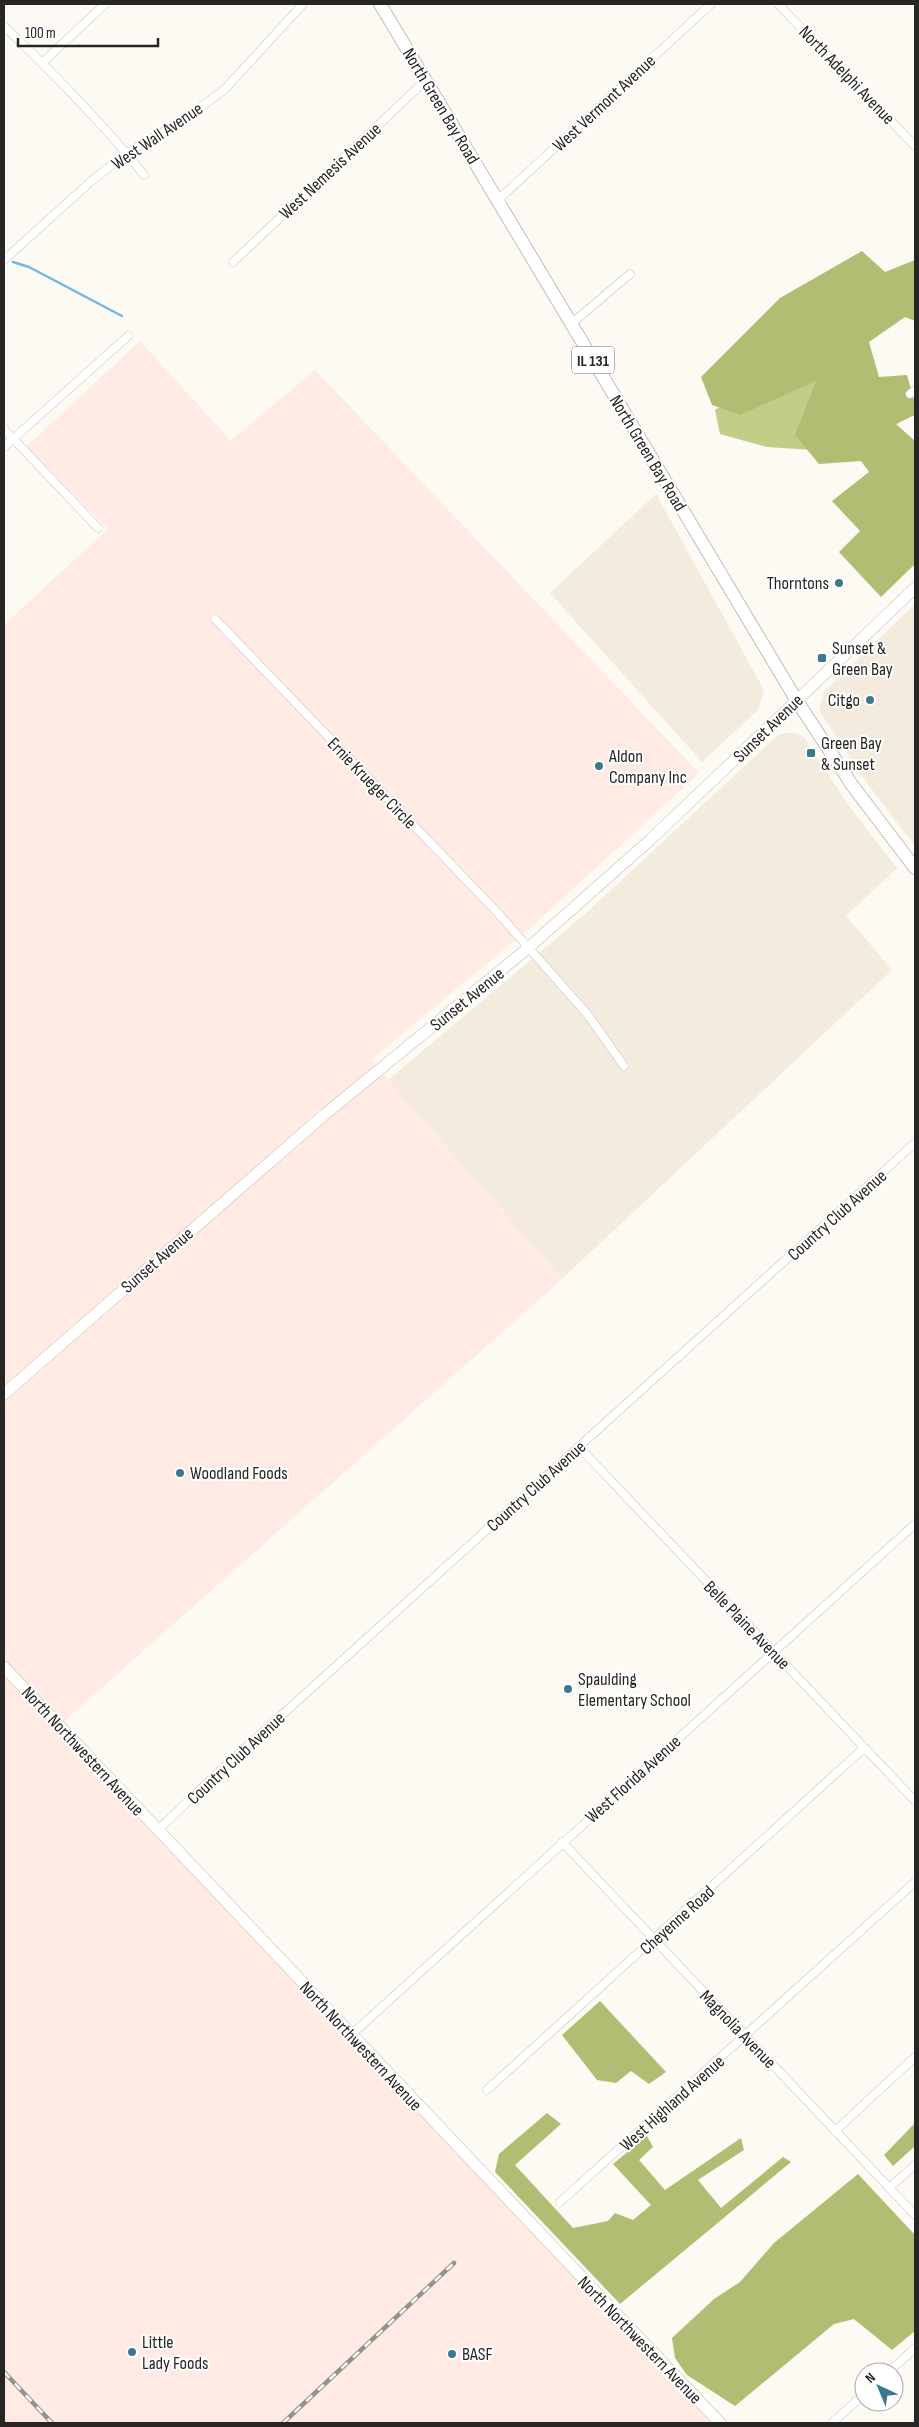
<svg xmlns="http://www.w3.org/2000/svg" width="919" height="2427" font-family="'Sofia Sans Condensed',sans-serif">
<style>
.built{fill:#f4ebdf}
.industrial{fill:#ffebe3}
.green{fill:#c2ce88}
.forest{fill:#b1bd73}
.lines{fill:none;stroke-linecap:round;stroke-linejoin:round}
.stream{stroke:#70b9e7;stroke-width:2.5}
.street-casing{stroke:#c2beb9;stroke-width:9}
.secondary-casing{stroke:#c2beb9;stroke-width:12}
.primary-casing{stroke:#c2beb9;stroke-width:14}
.street{stroke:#fff;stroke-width:8}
.secondary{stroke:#fff;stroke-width:11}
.primary{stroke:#fff;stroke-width:12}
.rail-casing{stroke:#95928e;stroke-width:4.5}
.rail{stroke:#fff;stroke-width:2.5;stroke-dasharray:8;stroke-linecap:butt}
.poi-dot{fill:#3c798f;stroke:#fff;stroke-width:2}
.labels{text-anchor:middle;stroke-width:4;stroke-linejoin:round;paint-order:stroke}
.shield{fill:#fff;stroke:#686766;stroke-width:1}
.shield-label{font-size:16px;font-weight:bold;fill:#282624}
.street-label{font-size:18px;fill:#282624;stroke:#fff}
.poi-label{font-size:18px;fill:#282624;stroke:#fff;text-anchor:start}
</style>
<rect width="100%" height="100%" fill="#fdf9f3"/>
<g class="built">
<polygon points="656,494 764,690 758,710 702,762 550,593"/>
<polygon points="915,604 915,846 864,779 819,710 824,692"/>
<polygon points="786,733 794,733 804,737 849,806 897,868 846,916 892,970 562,1279 388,1080 584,915 778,735"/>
</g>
<polygon class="industrial" points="140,341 231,441 315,370 699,773 538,921 371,1060 562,1279 60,1725 724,2423 4,2423 4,625 108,529 26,447"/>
<polygon class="green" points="828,378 813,450 767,447 720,434 715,410 760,380"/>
<g class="forest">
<polygon points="862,251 885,272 915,260 915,321 905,317 869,342 879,377 907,375 915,403 915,415 896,424 915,441 915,564 881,597 839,552 860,531 832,501 869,472 861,461 819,464 795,435 816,381 740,415 712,405 701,377 780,298"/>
<polygon points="600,2001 666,2072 649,2084 631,2071 616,2083 597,2080 562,2035"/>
<polygon points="547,2113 561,2124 515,2165 573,2228 608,2221 615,2213 633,2220 651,2205 613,2164 647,2136 653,2147 639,2160 665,2190 741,2138 744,2150 698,2180 721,2208 783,2157 791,2162 620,2304 495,2172 499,2154"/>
<polygon points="915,2123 915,2146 893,2166 884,2155"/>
<polygon points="858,2174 915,2235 915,2331 892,2350 854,2319 834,2324 735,2406 687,2375 675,2358 672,2338 714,2299 740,2282 774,2243"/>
</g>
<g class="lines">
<polyline class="stream" points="13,262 29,267 122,316"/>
<defs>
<g id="street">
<polyline points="778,4 915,146"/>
<path d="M4,26c49,47 98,96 140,149"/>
<polyline points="42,63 105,4"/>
<polyline points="498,200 711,4"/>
<polyline points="4,260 89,183 127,153 185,119 225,89 303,4"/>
<polyline points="233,262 426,80"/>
<polyline points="571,324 630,274"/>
<polyline points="910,394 915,390"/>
<polyline points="4,429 98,528"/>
<polyline points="4,447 128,336"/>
<polyline points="215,619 497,912 588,1015 624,1066"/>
<polyline points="579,1447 915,1801"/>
<polyline points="158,1830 222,1769 915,1143"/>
<polyline points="562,1842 915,2215"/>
<polyline points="351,2035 915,1524"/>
<polyline points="487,2090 864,1748"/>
<polyline points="835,2131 915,2057"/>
<polyline points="889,2188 915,2165"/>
<polyline points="560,2202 915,1882"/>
<polyline points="889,2372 915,2348"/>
<polyline points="832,2423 864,2394"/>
</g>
<g id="secondary">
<polyline points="4,1394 324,1115 528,948 650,840 915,588"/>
<polyline points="4,1667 720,2423"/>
</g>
<polyline id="primary" points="380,4 797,701 852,785 915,868"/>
</defs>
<use href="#street" class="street-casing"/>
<use href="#secondary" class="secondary-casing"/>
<use href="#primary" class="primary-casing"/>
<use href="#street" class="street"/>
<use href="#secondary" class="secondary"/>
<use href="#primary" class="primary"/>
<defs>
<g id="rail">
<polyline points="4,2372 52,2423"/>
<polyline points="283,2423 454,2263"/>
</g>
</defs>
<use href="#rail" class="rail-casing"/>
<use href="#rail" class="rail"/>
</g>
<g class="poi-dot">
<circle cx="839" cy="583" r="5"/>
<rect x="817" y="653" width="10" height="10" rx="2.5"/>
<circle cx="870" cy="700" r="5"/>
<rect x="806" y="748" width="10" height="10" rx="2.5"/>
<circle cx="599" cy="766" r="5"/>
<circle cx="180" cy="1473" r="5"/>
<circle cx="568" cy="1689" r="5"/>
<circle cx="132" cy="2352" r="5"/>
<circle cx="452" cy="2354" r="5"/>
</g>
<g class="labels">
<rect class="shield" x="572" y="346.5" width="42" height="27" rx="4"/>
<g class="shield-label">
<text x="593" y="366">IL 131</text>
</g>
<g class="street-label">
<text transform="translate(847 75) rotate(46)" y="6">North Adelphi Avenue</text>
<text transform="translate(604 103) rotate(-43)" y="6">West Vermont Avenue</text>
<text transform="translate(441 106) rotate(59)" y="6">North Green Bay Road</text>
<text transform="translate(157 136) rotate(-34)" y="6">West Wall Avenue</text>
<text transform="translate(330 171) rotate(-43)" y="6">West Nemesis Avenue</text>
<text transform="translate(648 453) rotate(59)" y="6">North Green Bay Road</text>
<text transform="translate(768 728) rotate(-44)" y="6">Sunset Avenue</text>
<text transform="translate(372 783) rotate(46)" y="6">Ernie Krueger Circle</text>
<text transform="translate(467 999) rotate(-39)" y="6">Sunset Avenue</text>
<text transform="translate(837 1215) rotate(-42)" y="6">Country Club Avenue</text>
<text transform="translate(157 1260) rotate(-41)" y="6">Sunset Avenue</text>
<text transform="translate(536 1486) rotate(-42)" y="6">Country Club Avenue</text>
<text transform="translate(747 1625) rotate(46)" y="6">Belle Plaine Avenue</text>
<text transform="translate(83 1751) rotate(47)" y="6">North Northwestern Avenue</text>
<text transform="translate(236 1758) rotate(-43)" y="6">Country Club Avenue</text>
<text transform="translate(633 1779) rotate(-42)" y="6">West Florida Avenue</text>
<text transform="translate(677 1920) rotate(-42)" y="6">Cheyenne Road</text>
<text transform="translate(738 2029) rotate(46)" y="6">Magnolia Avenue</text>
<text transform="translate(361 2046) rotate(47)" y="6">North Northwestern Avenue</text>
<text transform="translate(672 2103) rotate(-42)" y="6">West Highland Avenue</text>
<text transform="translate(640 2340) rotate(46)" y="6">North Northwestern Avenue</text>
</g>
<g class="poi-label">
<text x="829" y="589" text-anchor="end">Thorntons</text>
<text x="832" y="654">Sunset &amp;<tspan x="832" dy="21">Green Bay</tspan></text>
<text x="860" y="706" text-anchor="end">Citgo</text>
<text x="821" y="749">Green Bay<tspan x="821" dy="21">&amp; Sunset</tspan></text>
<text x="609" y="762">Aldon<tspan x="609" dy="21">Company Inc</tspan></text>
<text x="190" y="1479">Woodland Foods</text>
<text x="578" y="1685">Spaulding<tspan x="578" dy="21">Elementary School</tspan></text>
<text x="142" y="2348">Little<tspan x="142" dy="21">Lady Foods</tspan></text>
<text x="462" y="2360">BASF</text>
</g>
</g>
<rect width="919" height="2427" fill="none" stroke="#282624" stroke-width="10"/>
<g transform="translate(879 2387) rotate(316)"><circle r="24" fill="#ffffff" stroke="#a9a8a7"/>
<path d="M0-4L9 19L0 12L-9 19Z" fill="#3c798f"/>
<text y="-8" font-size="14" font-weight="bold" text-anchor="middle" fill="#282624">N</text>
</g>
<path d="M18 38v8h140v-8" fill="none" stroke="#282624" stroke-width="2.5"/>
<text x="25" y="38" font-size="15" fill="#282624" stroke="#ffffff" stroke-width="4" paint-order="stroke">100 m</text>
</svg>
